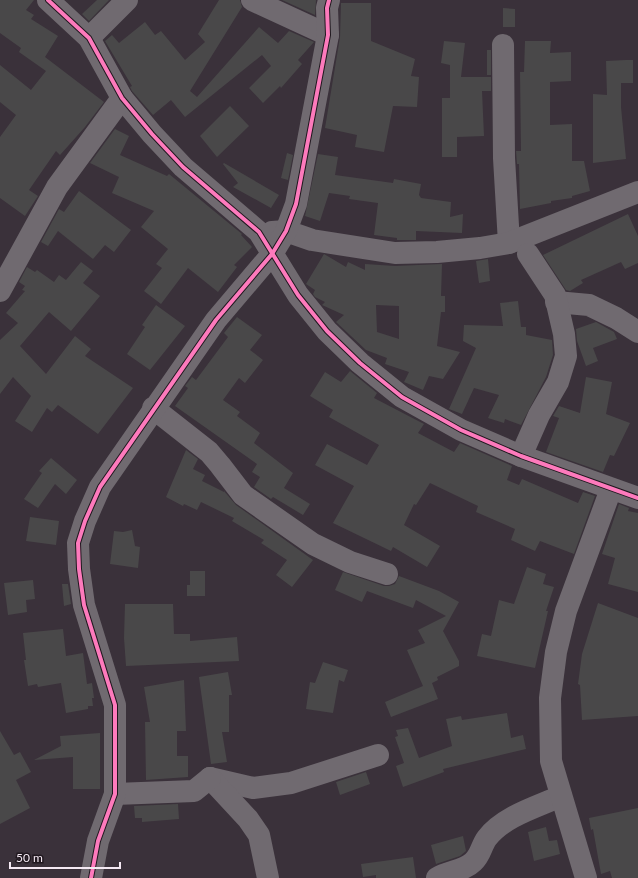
<svg xmlns="http://www.w3.org/2000/svg" width="638" height="878" font-family="Lato,sans-serif">
<style>
.building{fill:#494849;fill-rule:evenodd}
.lines{fill:none;stroke-linecap:round;stroke-linejoin:round}
.minor{stroke:#706a70;stroke-width:22}
.cycleway-casing{stroke:#20181f;stroke-width:6}
.cycleway{stroke:#fd7abc;stroke-width:4}
</style>
<rect width="100%" height="100%" fill="#3a313a"/>
<g class="building">
<polygon points="0,0 34,0 26,10 34,15 31,19 58,36 45,57 104,102 85,127 60,155 56,151 29,190 38,196 25,216 0,198 0,137 16,115 0,102 0,65 31,90 46,71 19,52 21,48 0,33"/>
<polygon points="97,0 109,0 89,21 82,14"/>
<polygon points="219,0 240,0 242,7 190,91 197,97 259,27 278,43 289,31 314,42 298,60 302,64 281,88 280,86 263,103 249,88 271,66 262,55 185,117 171,100 153,115 132,91 130,87 132,86 105,41 112,35 119,43 145,22 155,35 161,31 185,60 205,42 198,34"/>
<polygon points="282,0 316,0 315,15"/>
<polygon points="341,3 371,3 371,41 415,59 411,76 419,77 417,107 393,106 384,152 355,147 357,135 325,128 340,37"/>
<polygon points="503,8 515,9 515,27 503,27"/>
<polygon points="444,41 465,43 461,77 491,77 491,91 482,91 484,136 457,137 457,157 442,157 442,98 450,98 450,65 441,63"/>
<polygon points="525,41 551,41 550,53 571,52 571,81 550,82 550,125 572,124 572,161 584,161 590,191 572,196 572,198 551,201 551,203 520,209 519,164 517,164 516,151 521,151 520,72 524,72"/>
<rect x="487" y="50" width="4" height="25"/>
<polygon points="626,60 633,60 633,83 621,83 621,107 626,159 593,163 593,94 607,95 606,61"/>
<polygon points="230,106 249,126 217,157 200,136"/>
<polygon points="115,129 129,136 120,155 167,176 169,174 242,234 241,235 252,247 234,265 237,267 218,292 188,268 161,304 144,291 162,268 156,264 168,249 141,227 154,211 112,193 119,177 90,163"/>
<polygon points="287,153 293,155 288,180 281,178"/>
<polygon points="318,154 338,157 335,175 393,183 394,179 421,184 419,195 421,198 451,202 450,217 463,214 462,233 416,231 416,240 397,240 397,238 374,235 378,203 349,199 350,196 329,193 320,221 305,216"/>
<polygon points="224,163 279,195 271,208 233,187 238,183 223,164"/>
<polygon points="79,191 131,230 114,252 105,245 93,259 58,231 48,246 41,242 59,209 64,212"/>
<polygon points="628,214 638,236 638,263 625,269 621,262 581,280 583,283 570,291 566,290 543,255"/>
<path d="M324,254l22,13 2,-5 17,8v-6l30,2 47,-2 -1,32h4v16h-4l-4,34 23,6 -17,27 -14,-3 -6,14 -19,-8 5,-10 -24,-8 2,-6 -21,-8 -30,-28 8,-7 -22,-10 3,-3 -10,-5 -2,-3 2,-4 -9,-6zM376,305l23,1v33l-22,-7z"/>
<polygon points="488,259 490,281 479,283 476,261"/>
<polygon points="81,262 93,271 83,283 100,296 71,331 49,312 20,346 46,374 75,336 91,349 85,356 133,388 98,434 58,405 52,412 47,408 32,432 15,421 31,396 13,377 0,394 0,340 18,323 6,313 25,291 22,290 25,286 19,282 27,267 35,272 37,270 54,282 59,275 66,280"/>
<polygon points="518,301 521,327 526,327 526,335 552,340 553,355 546,377 521,425 505,419 504,423 488,418 499,395 474,388 462,414 449,409 476,348 463,341 464,325 503,326 500,303"/>
<polygon points="156,305 185,326 150,370 127,354 145,327 142,325"/>
<polygon points="237,317 262,335 250,350 263,360 245,383 239,378 223,400 240,412 237,416 260,433 254,443 293,473 284,488 310,504 303,515 273,497 271,499 254,487 260,477 252,472 257,464 175,406 188,388 185,386 192,377 196,380 228,337 224,333"/>
<polygon points="596,322 614,332 617,339 593,348 598,361 586,366 577,341 576,329"/>
<polygon points="350,371 377,393 374,398 424,424 418,433 454,452 460,443 512,466 507,480 519,485 522,479 578,503 583,492 595,496 574,554 540,541 535,551 511,540 515,529 476,512 478,506 430,483 416,505 414,504 404,525 440,546 427,567 393,547 391,551 333,523 354,486 315,465 327,444 367,465 379,445 329,417 333,410 310,396 325,372 341,382"/>
<polygon points="586,377 612,382 606,414 630,423 614,456 610,455 603,472 546,452 559,418 553,416 559,406 580,413"/>
<polygon points="186,450 198,459 193,469 205,475 202,481 224,492 224,491 236,505 313,560 292,587 276,575 287,560 261,543 264,540 232,521 234,518 201,502 197,510 184,504 183,506 166,497"/>
<polygon points="51,458 77,480 66,494 55,484 38,508 24,499 42,473 39,471"/>
<polygon points="619,504 629,508 628,511 638,513 638,592 608,584 615,558 602,554"/>
<polygon points="30,517 59,521 56,545 26,541"/>
<polygon points="132,530 135,546 140,547 138,568 110,564 114,531 123,532"/>
<polygon points="527,567 546,574 543,584 554,587 546,611 548,611 535,668 477,656 482,634 491,636 499,600 514,604"/>
<polygon points="190,571 205,571 205,596 187,596 187,585 190,585"/>
<polygon points="343,572 384,586 389,586 395,584 399,576 439,591 459,602 443,631 459,661 459,666 437,677 438,680 432,683 438,699 391,717 385,702 423,686 407,650 425,643 418,630 446,616 416,600 413,608 367,591 362,602 335,590"/>
<polygon points="33,580 35,599 26,600 27,612 8,615 4,583"/>
<polygon points="62,584 68,584 71,604 64,606"/>
<polygon points="598,603 638,618 638,716 582,720 580,685 578,684 582,654"/>
<polygon points="125,604 173,604 174,634 190,634 190,641 237,637 239,661 126,666 124,638"/>
<polygon points="63,629 66,656 83,653 87,684 92,683 94,698 92,698 93,706 88,706 88,709 66,713 61,683 38,687 37,684 28,686 24,660 26,660 23,633"/>
<polygon points="323,662 348,670 344,682 339,680 333,713 306,709 310,682 315,683"/>
<polygon points="228,672 232,695 229,695 229,732 222,732 227,762 211,764 199,677"/>
<polygon points="184,680 186,731 177,731 177,756 188,756 188,777 146,780 145,722 150,722 144,687"/>
<polygon points="507,713 511,738 523,735 526,749 443,769 444,772 403,787 396,766 404,763 395,737 398,736 396,730 408,728 419,758 452,746 446,719 461,716 462,720"/>
<polygon points="0,731 14,755 20,752 31,772 16,780 30,808 0,824"/>
<polygon points="100,733 100,789 73,789 73,757 34,760 61,746 60,736"/>
<polygon points="366,772 370,784 340,795 336,782"/>
<polygon points="178,804 179,819 142,822 142,818 135,818 134,806"/>
<polygon points="638,808 638,878 612,878 610,871 601,874 593,829 591,830 589,818"/>
<polygon points="546,827 549,841 557,840 560,854 534,861 528,832"/>
<polygon points="463,836 466,851 460,856 436,864 431,845"/>
<polygon points="413,857 416,878 376,878 376,875 363,877 361,864"/>
</g>
<g class="lines">
<g class="minor">
<polyline points="48,0 89,38 122,98 152,134 183,167 259,232 298,295 327,331 360,363 402,397 461,430 521,456 638,498"/>
<polyline points="252,0 328,35"/>
<polyline points="89,38 127,0"/>
<polyline points="503,45 504,158 509,243"/>
<polyline points="272,232 286,231 312,240 395,253 437,252 480,248 509,243 638,192"/>
<polyline points="0,291 57,187 122,98"/>
<polyline points="556,302 589,305 616,318 638,332"/>
<polyline points="153,408 209,452 220,465 243,495 313,544 350,562 387,574"/>
<polyline points="521,456 539,415 558,382 566,356 564,334 555,295 528,254"/>
<polyline points="210,778 253,788 291,783 378,755"/>
<polyline points="210,778 248,819 259,835 268,878"/>
<polyline points="115,794 194,791 210,778"/>
<polyline points="91,878 98,841 115,794 115,705 84,605 79,569 78,543 85,521 100,487 216,320 272,254 286,231 296,204 328,35 327,8 329,0"/>
<path d="M437,878c11,-7 27,-7 36,-16 8,-7 8,-16 14,-24 17,-22 50,-31 74,-42"/>
<polyline points="586,878 551,761 550,698 556,652 566,611 611,489"/>
</g>
<defs>
<g id="cycleway">
<polyline points="48,0 89,38 122,98 152,134 183,167 259,232 298,295 327,331 360,363 402,397 461,430 521,456 638,498"/>
<polyline points="91,878 98,841 115,794 115,705 84,605 79,569 78,543 85,521 100,487 216,320 272,254 286,231 296,204 328,35 327,8 329,0"/>
</g>
</defs>
<use href="#cycleway" class="cycleway-casing"/>
<use href="#cycleway" class="cycleway"/>
</g>
<path d="M10 862v6h110v-6" fill="none" stroke="#f4e9f3" stroke-width="2"/>
<text x="16" y="862" font-size="12" fill="#f4e9f3" stroke="#20181f" stroke-width="3" paint-order="stroke">50 m</text>
</svg>
